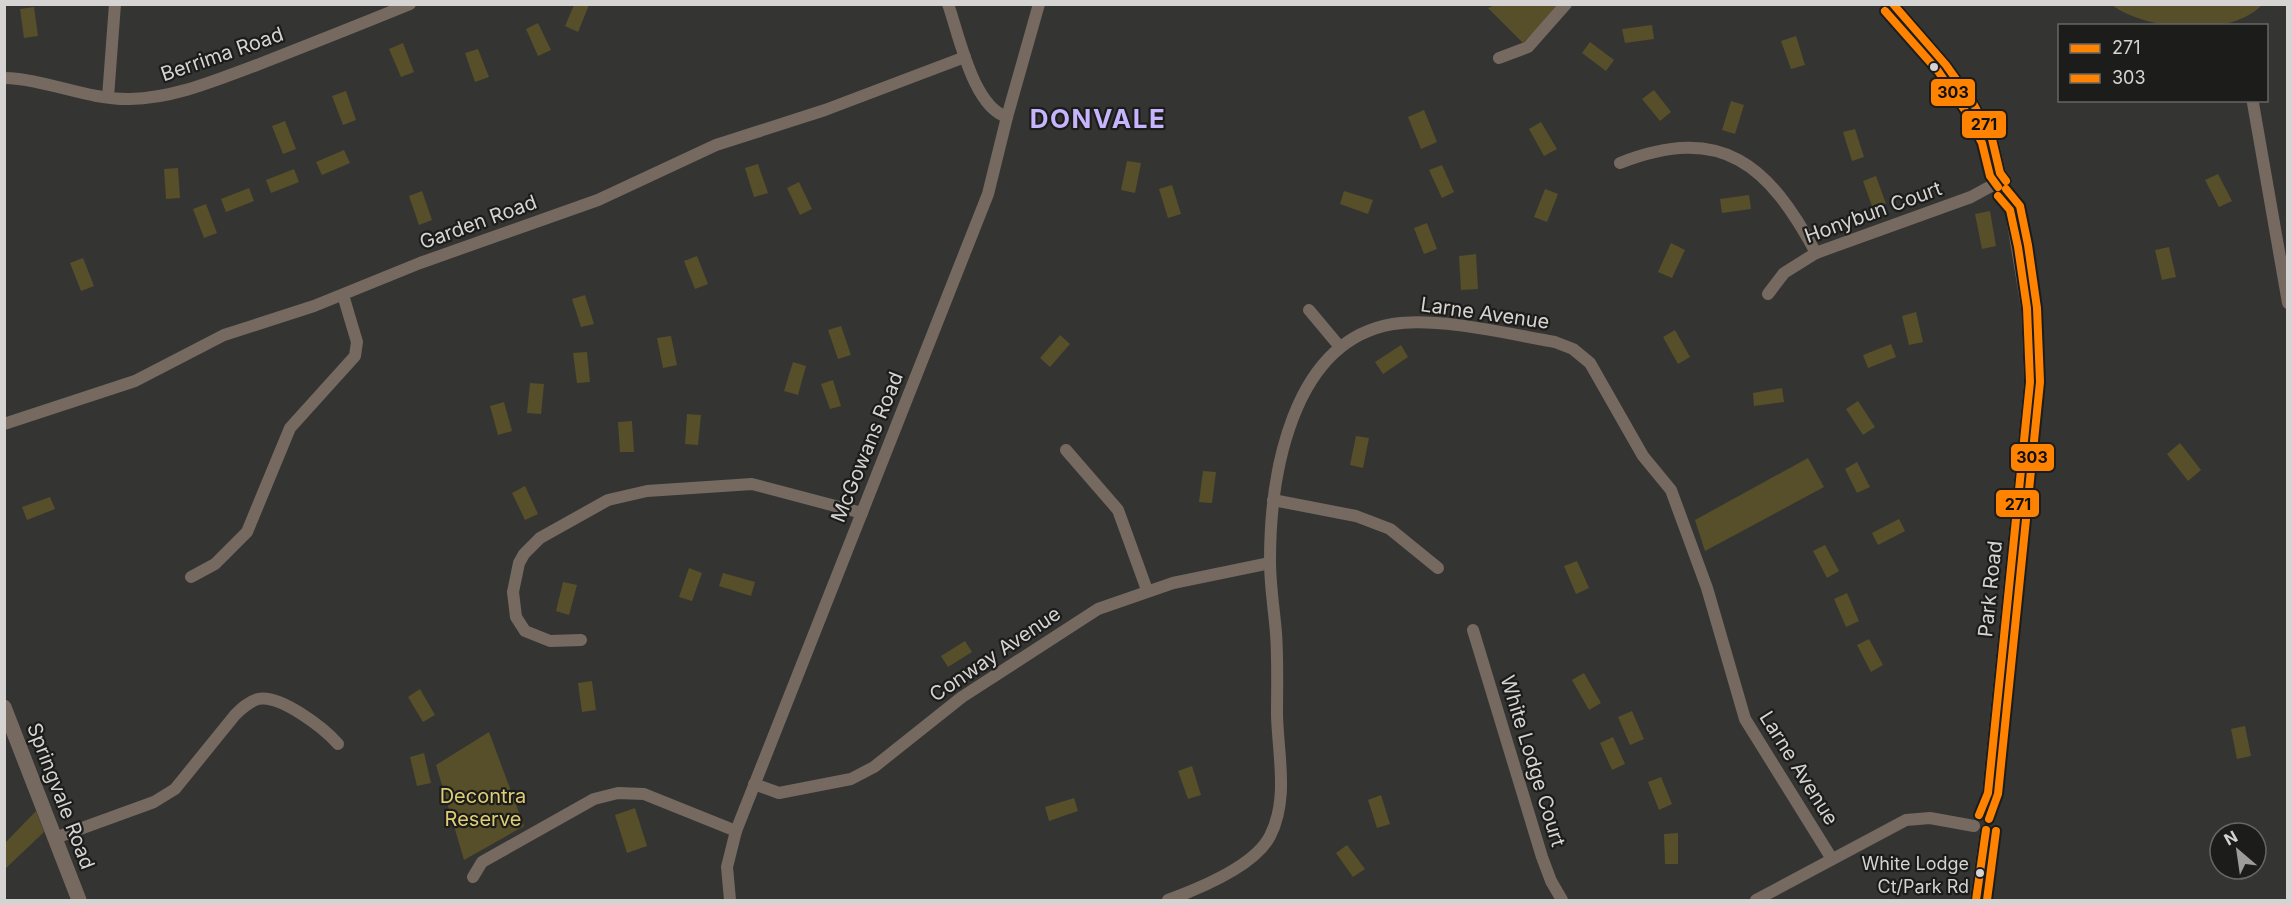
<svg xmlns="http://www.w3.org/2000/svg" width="2292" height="905" font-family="Inter,sans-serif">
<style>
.green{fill:#564f29}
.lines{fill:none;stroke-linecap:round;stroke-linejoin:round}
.minor{stroke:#756960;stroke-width:12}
.major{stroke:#756960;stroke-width:15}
.bus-1-casing{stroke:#1c1c1b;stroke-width:12}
.bus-2-casing{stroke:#1c1c1b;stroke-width:12}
.bus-1{stroke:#ff8200;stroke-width:8}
.bus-2{stroke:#ff8200;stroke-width:8}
.bus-dot{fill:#d5d4d3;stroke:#1c1c1b;stroke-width:2}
.labels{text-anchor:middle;stroke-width:4.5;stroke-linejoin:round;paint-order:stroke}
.bus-label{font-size:18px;fill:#d5d4d3;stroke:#1c1c1b;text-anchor:end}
.street-label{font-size:20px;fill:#d5d4d3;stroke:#1c1c1b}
.park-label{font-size:20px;fill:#dfcd74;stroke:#1c1c1b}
.district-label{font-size:26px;font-weight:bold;letter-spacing:1.5px;fill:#c6b5fc;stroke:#1c1c1b}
.line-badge{stroke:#1c1c1b;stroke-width:2}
.pale-badge-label{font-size:16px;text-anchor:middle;font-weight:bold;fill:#111}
</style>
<rect width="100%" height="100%" fill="#343433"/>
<g class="green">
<polygon points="1498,4 1559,5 1523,43 1488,8"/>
<polygon points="574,5 589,5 578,32 565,26"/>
<path d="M2112,5h150c-32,33 -115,26 -150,0z"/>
<polygon points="34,7 38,36 24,38 20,9"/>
<polygon points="538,23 551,50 538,56 526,29"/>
<polygon points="1652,25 1654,39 1625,43 1622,29"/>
<polygon points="1796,36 1805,65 1791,69 1781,41"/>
<polygon points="1590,42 1614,60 1606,71 1582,53"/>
<polygon points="403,43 414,72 401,77 389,49"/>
<polygon points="478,49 489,77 475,82 465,53"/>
<polygon points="1654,90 1671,112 1660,121 1642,99"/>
<polygon points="346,91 356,120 343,125 332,96"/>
<polygon points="1731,101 1744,105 1735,134 1722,130"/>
<polygon points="1424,110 1437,142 1421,149 1408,117"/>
<polygon points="285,121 296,149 283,154 272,126"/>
<polygon points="1541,122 1557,149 1544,156 1529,129"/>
<polygon points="1855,129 1864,157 1852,161 1843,132"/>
<polygon points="344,150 350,163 322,175 316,162"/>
<polygon points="1127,161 1141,163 1135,193 1121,190"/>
<polygon points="758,164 768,193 754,197 745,168"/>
<polygon points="1442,165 1454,192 1442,198 1429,170"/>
<polygon points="178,168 180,198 166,199 164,169"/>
<polygon points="294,169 299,182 271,193 266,180"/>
<polygon points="2218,174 2232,201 2219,207 2205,180"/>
<polygon points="1876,176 1886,204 1873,209 1863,181"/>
<polygon points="799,182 812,209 800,215 787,188"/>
<polygon points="1172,185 1181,214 1168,218 1159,189"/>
<polygon points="249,188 254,201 226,212 221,199"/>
<polygon points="1545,189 1558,194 1547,222 1534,217"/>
<polygon points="422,191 432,220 419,225 409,196"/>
<polygon points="1344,191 1373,200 1368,214 1340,204"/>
<polygon points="1749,195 1751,209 1722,213 1720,199"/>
<polygon points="206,204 217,233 204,238 193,209"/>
<polygon points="1990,211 1996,246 1982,249 1975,214"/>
<polygon points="1427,223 1437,249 1424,254 1414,228"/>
<polygon points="1671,243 1685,250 1672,278 1658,272"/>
<polygon points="2169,247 2176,277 2162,280 2155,250"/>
<polygon points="1476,254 1478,289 1461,290 1459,256"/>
<polygon points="697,256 708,284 695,289 684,261"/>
<polygon points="83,258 94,286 81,291 70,263"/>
<polygon points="585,295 594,324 581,327 572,299"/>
<polygon points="1916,312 1923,342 1909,345 1902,316"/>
<polygon points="841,326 851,355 838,359 828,330"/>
<polygon points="1675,330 1690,357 1678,364 1663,337"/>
<polygon points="1060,335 1070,344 1050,367 1040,358"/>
<polygon points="671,336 677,365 663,368 657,338"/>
<polygon points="1891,344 1896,357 1868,368 1863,355"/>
<polygon points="1401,345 1408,357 1383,374 1375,362"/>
<polygon points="587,352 590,382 577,383 573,353"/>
<polygon points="793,362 806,366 798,395 784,391"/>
<polygon points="833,380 841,406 830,409 821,384"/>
<polygon points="530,383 544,384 541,414 527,413"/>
<polygon points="1782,388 1784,402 1754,406 1753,393"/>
<polygon points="1858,401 1875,427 1863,435 1846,409"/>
<polygon points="504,402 512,431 498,435 490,406"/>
<polygon points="687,414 701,415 698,445 685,444"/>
<polygon points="632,421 634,452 620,452 618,422"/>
<polygon points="1356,436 1369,438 1363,468 1350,465"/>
<polygon points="2180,443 2201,470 2188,481 2167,454"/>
<polygon points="1808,458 1824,487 1705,551 1695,520"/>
<polygon points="1857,462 1870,487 1857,493 1845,469"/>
<polygon points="1203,471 1216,472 1212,503 1199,502"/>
<polygon points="525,486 538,514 525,520 512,493"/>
<polygon points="50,497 55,509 27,520 22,507"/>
<polygon points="1899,519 1905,531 1878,545 1872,533"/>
<polygon points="1825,545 1839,571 1827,578 1813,551"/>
<polygon points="1577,561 1589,588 1576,594 1564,566"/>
<polygon points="689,568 702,573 692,601 679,597"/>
<polygon points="723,573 755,582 751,596 719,586"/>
<polygon points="563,582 577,585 569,615 556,611"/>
<polygon points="1847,593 1859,621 1846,627 1834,599"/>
<polygon points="1869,639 1883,665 1871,672 1857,645"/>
<polygon points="965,641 972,652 948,667 941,656"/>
<polygon points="1584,673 1601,703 1589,710 1572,680"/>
<polygon points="592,681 596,710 582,712 578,683"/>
<polygon points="420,689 435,715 423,722 408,697"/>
<polygon points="1632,711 1644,739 1630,745 1618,717"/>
<polygon points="2245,726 2251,756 2237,759 2231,729"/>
<polygon points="489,732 524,826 464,860 436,765"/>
<polygon points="1613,737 1625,764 1612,770 1600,743"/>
<polygon points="424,753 431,783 417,786 410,757"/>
<polygon points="1192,766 1201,795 1188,799 1178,771"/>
<polygon points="1661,777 1672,804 1659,810 1648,782"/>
<polygon points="1381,795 1390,824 1377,828 1368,800"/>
<polygon points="1074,798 1078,811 1049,821 1045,807"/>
<polygon points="635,808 647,846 627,853 615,815"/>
<polygon points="36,811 44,832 5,869 5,843"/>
<polygon points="1678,833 1678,864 1665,864 1664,834"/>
<polygon points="1347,845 1365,869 1353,877 1336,853"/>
</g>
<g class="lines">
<g class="minor">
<path d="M948,4c11,31 25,103 59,113"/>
<polyline points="1893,4 1946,65 1973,103 1992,139 2000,173 2006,181"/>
<polyline points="1499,58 1528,47 1566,4"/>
<path d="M4,78c43,1 83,22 126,21 45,-1 86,-19 127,-34 51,-20 102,-40 153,-61"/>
<polyline points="108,97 115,4"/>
<polyline points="2253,103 2288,303"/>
<path d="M1620,163c102,-40 149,2 196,90"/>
<polyline points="1768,294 1784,273 1816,253 1971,197 1993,185"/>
<polyline points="1309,310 1340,347"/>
<polyline points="4,424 135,381 224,335 314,306 420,263 598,200 716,145 825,110 965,57"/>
<polyline points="1066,450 1118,510 1147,590"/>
<polyline points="1273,500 1356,516 1390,529 1438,568"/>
<polyline points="191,577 215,564 247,532 290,428 355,356 357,342 343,295"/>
<polyline points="1473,630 1542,857 1551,881 1562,900"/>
<polyline points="581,640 550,641 525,631 516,617 513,592 519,563 524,554 540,538 608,500 647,491 752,484 862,513"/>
<polyline points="754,784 779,793 851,779 874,767 962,697 1098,609 1173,583 1270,563"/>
<polyline points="1988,817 1988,793 2030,382 2027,308 2008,193"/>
<path d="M55,838l99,-36 21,-13 60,-74c6,-6 13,-13 23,-16 22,-5 66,29 80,45"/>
<polyline points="473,877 482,862 594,799 618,793 644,794 736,831"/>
<polyline points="730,900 727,867 736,831 988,194 1007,117 1039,4"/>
<path d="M1168,900c30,-11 87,-34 102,-64 19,-37 8,-81 7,-121 0,-27 1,-54 -1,-82 -2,-24 -6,-48 -6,-72 0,-85 21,-220 123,-237 46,-7 116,10 162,18l18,7 17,14 53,93 28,34 36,98 38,131 87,140"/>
<polyline points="1756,900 1906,820 1930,818 1974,826"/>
<polyline points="1976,900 1986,830"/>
</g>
<polyline class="major" points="4,707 79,900"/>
<defs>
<g id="bus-1">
<polyline points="1893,4 1946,65 1973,103 1992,139 2000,173 2006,181"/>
<polyline points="1979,815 1988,793 2030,382 2027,308 2018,247 2010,210 1998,196"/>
<polyline points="1976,900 1986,830"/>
</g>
<g id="bus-2">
<polyline points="1885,11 1938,71 1964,109 1982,143 1990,176 1998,187"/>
<polyline points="1989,819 1998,794 2040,382 2037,308 2028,245 2020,206 2006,189"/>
<polyline points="1987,900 1996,831"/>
</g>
</defs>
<use href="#bus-1" class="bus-1-casing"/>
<use href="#bus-2" class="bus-2-casing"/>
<use href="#bus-1" class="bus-1"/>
<use href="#bus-2" class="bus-2"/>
</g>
<g class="bus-dot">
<circle cx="1934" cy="67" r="5"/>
<circle cx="1980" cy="873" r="5"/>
</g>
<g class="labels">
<g class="bus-label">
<text x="1969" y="870">White Lodge<tspan x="1969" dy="23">Ct/Park Rd</tspan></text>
</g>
<g class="street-label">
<text transform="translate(222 54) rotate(-19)" y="7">Berrima Road</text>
<text transform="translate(1873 212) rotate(-20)" y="7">Honybun Court</text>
<text transform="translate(478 222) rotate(-20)" y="7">Garden Road</text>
<text transform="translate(1485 313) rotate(8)" y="7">Larne Avenue</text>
<text transform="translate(867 447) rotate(-68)" y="7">McGowans Road</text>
<text transform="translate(1990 589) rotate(-84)" y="7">Park Road</text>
<text transform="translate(995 654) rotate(-34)" y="7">Conway Avenue</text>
<text transform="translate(1533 761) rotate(73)" y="7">White Lodge Court</text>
<text transform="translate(1799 768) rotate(58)" y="7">Larne Avenue</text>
<text transform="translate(61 796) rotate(69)" y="7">Springvale Road</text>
</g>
<g class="park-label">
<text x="483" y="803">Decontra<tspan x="483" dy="23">Reserve</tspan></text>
</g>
<g class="district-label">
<text x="1098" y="128">DONVALE</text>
</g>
</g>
<g class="line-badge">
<rect x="1930" y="78" width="46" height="29" rx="6" fill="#ff8200"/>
<rect x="1961" y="110" width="46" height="29" rx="6" fill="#ff8200"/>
<rect x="2010" y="443" width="45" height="29" rx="6" fill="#ff8200"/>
<rect x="1995" y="489" width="45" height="29" rx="6" fill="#ff8200"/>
</g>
<g class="pale-badge-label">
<text x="1953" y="98">303</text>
<text x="1984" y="130">271</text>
<text x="2032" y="463">303</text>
<text x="2018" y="510">271</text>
</g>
<rect width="2292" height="905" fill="none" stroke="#d5d4d3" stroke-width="12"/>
<rect x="2058" y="24" width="210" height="78" fill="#1c1c1b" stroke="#666665" stroke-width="1.5"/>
<rect x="2070" y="44" width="30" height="9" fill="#ff8200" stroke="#666665" stroke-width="1.5"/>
<text x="2112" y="54" font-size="18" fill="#d5d4d3">271</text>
<rect x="2070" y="74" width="30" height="9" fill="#ff8200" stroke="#666665" stroke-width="1.5"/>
<text x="2112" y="84" font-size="18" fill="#d5d4d3">303</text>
<g transform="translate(2238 851) rotate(331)"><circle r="28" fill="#1c1c1b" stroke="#666665" stroke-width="1.5"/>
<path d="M0-4.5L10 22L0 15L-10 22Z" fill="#9d9c9b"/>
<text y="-9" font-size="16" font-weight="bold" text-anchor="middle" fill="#d5d4d3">N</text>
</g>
</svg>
